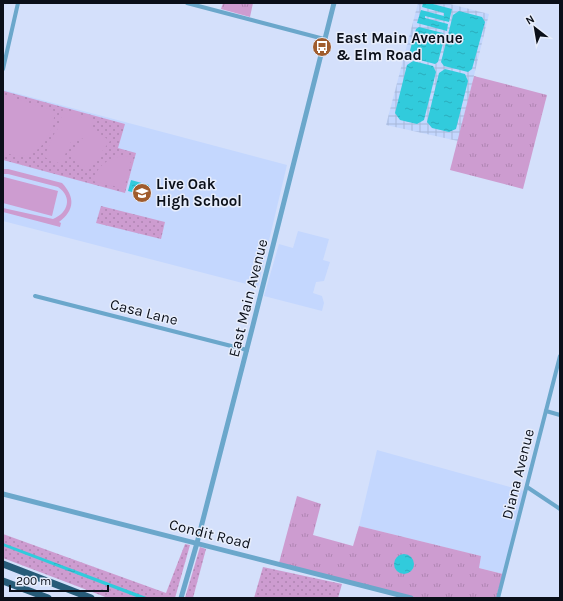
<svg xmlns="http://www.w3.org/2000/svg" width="563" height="601" font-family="Karla,sans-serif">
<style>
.built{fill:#c4d7fe}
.industrial{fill:url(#industrial-grid)}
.grass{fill:url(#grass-tufts)}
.park{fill:url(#park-dots)}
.pitch{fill:#cd9cd0}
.water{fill:url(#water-ripples)}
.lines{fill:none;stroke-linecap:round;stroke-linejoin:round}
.minor{stroke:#6ba7cb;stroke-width:4}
.tertiary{stroke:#6ba7cb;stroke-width:5}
.motorway{stroke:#275b78;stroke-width:7}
.labels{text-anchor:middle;stroke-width:3;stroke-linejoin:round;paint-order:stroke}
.poi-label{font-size:15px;font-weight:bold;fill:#0a0f19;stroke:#e7edfb;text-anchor:start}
.street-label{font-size:15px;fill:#0a0f19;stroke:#e7edfb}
</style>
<defs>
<pattern id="industrial-grid" width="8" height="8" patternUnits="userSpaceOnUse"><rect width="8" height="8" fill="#c4d7fe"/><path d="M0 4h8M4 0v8" fill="none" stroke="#a7b7d9"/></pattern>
<pattern id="grass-tufts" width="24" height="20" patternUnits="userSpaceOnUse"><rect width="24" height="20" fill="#cd9cd0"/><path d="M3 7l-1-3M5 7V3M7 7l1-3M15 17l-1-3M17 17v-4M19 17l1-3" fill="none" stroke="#af85b2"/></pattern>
<pattern id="park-dots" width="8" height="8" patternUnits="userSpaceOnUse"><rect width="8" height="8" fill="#cd9cd0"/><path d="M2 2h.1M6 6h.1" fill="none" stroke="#af85b2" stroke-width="1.8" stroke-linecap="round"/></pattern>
<pattern id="water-ripples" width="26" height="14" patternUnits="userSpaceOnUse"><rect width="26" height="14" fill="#31cbdc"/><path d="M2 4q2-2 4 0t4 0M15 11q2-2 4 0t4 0" fill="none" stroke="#2aadbc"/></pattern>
</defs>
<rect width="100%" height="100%" fill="#d4e0fb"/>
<g class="built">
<polygon points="4,90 287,165 258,287 3,221"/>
<polygon points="298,231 329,239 323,260 330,262 324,281 316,282 313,293 322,296 324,303 322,311 264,296 279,244 293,248"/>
<polygon points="377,450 524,491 503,574 479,568 480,556 359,526"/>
</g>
<polygon class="industrial" points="418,3 446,3 489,14 458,141 386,125"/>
<g class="grass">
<polygon points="223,3 253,3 250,17 221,9"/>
<polygon points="474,76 547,95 523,189 450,170"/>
<polygon points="297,496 321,504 313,535 353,546 359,526 481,556 479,568 503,574 496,598 412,598 279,563"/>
</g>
<g class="park">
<polygon points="4,91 125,124 118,148 136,153 125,193 3,160"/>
<polygon points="101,206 165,222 161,239 96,223"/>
<polygon points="3,534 166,593 185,544 190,545 175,598 108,598 3,558"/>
<polygon points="200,547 206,549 193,598 185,598"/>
<polygon points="263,567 342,584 338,598 254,598"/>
</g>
<g class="pitch">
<path d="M8,96l46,15c2,17 -11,43 -32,45 -6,0 -13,-2 -19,-4v-52z"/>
<polygon points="66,110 93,119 91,129 92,128 110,141 88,170 70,156 84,138 70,143 61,164 44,157 55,132 56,133 63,112"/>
<path d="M122,156l10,1 -7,29 -3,2 -29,-7c4,-15 14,-22 29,-25z"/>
<path d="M3,169h5l54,14c13,14 13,27 -3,39l2,1 -1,4 -57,-15v-4l50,11c15,-6 20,-22 5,-32l-50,-13h-5z"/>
<polygon points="4,177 58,191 52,216 3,203"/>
</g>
<g class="water">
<polygon points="423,3 429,3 452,9 449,22 425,16 425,18 448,24 447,31 417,23 421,10 444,16 444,13 422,7"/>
<polygon points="459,11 482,17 485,22 472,69 468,72 444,66 441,62 453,15"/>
<polygon points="419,27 443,33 445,36 438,62 435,64 412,58 409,54 416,29"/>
<polygon points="413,61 433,66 436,72 424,120 417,124 400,120 395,113 407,65"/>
<polygon points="445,69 465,74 468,81 456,129 449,132 432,128 427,122 439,73"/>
<polygon points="131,180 149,185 147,196 128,191"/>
<polygon points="3,543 149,598 139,598 3,546"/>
<circle cx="404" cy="564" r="10"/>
</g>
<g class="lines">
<g class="minor">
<polyline points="187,3 324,39"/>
<polyline points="3,69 18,3"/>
<polyline points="35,296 247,350"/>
<polyline points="546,411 560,415"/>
<polyline points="527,487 560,509"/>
<polyline points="498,598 560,356"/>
</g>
<g class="tertiary">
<polyline points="3,494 411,598"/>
<polyline points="181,598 197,543 252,329 334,3"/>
</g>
<g class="motorway">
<polyline points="3,564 91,598"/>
<polyline points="3,581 48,598"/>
</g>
</g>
<defs>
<symbol id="bus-disc" viewBox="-11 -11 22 22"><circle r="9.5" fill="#a05c2d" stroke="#e7edfb"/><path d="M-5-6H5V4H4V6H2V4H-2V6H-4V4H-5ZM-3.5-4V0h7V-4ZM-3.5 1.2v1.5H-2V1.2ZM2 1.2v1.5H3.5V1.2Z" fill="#fff"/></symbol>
<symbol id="school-disc" viewBox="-11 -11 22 22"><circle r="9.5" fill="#a05c2d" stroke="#e7edfb"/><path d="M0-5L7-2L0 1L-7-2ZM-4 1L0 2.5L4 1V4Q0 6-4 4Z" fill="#fff"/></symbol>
</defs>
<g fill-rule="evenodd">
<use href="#bus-disc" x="311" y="36" width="22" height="22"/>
<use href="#school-disc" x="131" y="182" width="22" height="22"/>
</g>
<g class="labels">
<g class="poi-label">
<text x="336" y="43">East Main Avenue<tspan x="336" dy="17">&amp; Elm Road</tspan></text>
<text x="156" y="189">Live Oak<tspan x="156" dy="17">High School</tspan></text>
</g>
<g class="street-label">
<text transform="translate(248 298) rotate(-76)" y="5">East Main Avenue</text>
<text transform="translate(144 312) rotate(14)" y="5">Casa Lane</text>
<text transform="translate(518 474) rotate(-76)" y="5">Diana Avenue</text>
<text transform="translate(210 534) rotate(14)" y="5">Condit Road</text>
</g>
</g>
<rect width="563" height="601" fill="none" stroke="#0a0f19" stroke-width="8"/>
<g transform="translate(535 28) rotate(329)" stroke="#e7edfb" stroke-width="3" paint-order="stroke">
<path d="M0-3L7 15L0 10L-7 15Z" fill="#0a0f19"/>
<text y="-6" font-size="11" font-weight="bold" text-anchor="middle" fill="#0a0f19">N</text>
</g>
<path d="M10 585v6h98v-6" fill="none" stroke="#0a0f19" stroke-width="2"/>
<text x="16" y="585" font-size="12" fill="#0a0f19" stroke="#e7edfb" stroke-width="3" paint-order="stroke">200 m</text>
</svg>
